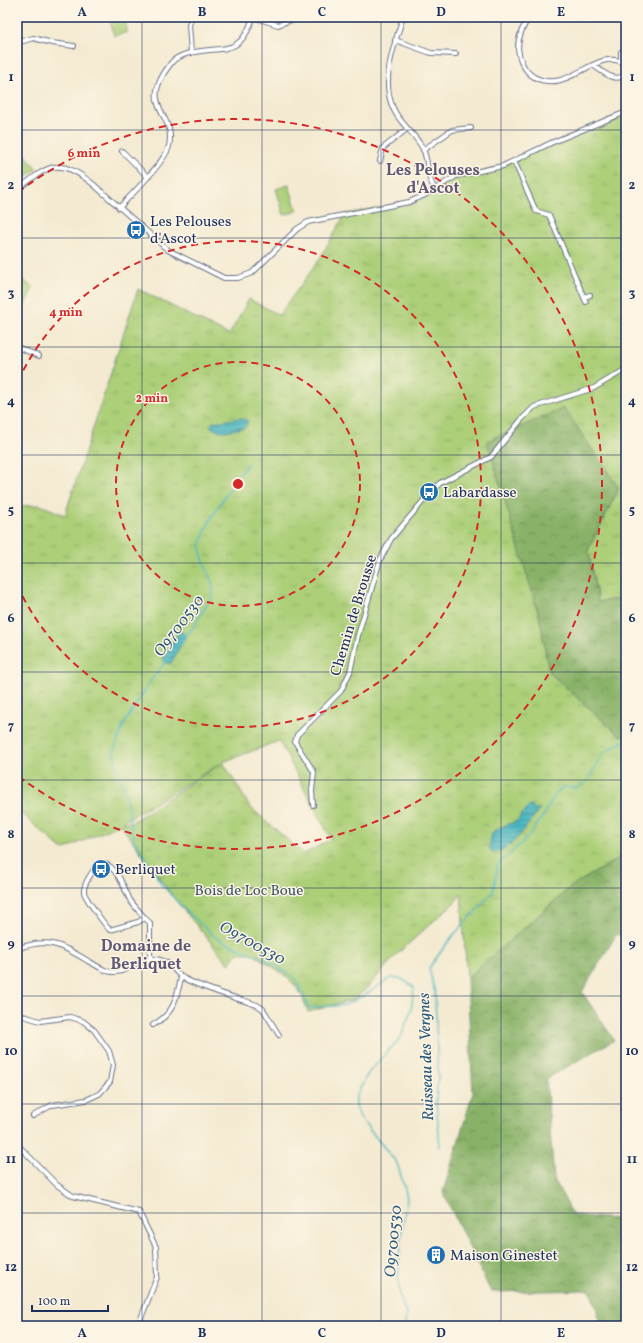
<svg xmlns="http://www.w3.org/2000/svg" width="643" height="1343" font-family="Vollkorn,serif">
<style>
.grass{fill:url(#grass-tufts);stroke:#647f6b;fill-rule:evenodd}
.forest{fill:url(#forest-crowns);stroke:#527063}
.garden{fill:#accf78;stroke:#647f6b}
.water{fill:url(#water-rules);stroke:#327490}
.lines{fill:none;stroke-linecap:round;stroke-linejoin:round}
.stream{stroke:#4ab8c1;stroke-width:1.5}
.minor-casing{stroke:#677086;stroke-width:6}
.minor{stroke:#fff;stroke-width:4}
.grid{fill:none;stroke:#1b2f5e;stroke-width:1;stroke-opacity:0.55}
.ring{fill:none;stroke:#d62828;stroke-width:2;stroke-dasharray:7 5}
.labels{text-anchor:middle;stroke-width:3;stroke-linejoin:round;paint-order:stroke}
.poi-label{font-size:15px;fill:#1b2f5e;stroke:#fcf5e5;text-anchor:start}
.street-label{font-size:15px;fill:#1b2f5e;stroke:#fcf5e5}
.park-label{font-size:15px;fill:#3f5764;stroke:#fcf5e5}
.neighbourhood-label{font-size:16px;font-weight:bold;fill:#5f5976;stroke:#fcf5e5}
.water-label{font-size:16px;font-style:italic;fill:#29587c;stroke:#fcf5e5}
.centre{fill:#d62828;stroke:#fcf5e5;stroke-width:2}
.ring-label{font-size:12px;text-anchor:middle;font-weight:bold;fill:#d62828;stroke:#fcf5e5;stroke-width:3;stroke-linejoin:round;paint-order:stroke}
.neatline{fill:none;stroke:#1b2f5e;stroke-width:1.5}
.grid-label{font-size:13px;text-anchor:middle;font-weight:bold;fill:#1b2f5e}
</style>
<defs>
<pattern id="grass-tufts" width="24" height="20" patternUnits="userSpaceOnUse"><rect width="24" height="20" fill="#accf78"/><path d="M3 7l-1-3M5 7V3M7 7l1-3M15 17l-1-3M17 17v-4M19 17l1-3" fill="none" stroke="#93b26a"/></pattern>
<pattern id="forest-crowns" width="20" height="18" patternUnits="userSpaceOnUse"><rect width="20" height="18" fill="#89b268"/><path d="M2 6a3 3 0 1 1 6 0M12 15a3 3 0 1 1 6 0" fill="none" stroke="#6f9159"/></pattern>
<pattern id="water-rules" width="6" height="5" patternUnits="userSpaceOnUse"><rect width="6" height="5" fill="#4ab8c1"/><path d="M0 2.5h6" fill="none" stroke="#3d96a0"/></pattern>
</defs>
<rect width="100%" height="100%" fill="#fcf5e5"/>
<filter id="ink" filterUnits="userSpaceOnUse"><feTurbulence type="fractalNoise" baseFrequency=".025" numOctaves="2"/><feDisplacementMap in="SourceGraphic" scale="8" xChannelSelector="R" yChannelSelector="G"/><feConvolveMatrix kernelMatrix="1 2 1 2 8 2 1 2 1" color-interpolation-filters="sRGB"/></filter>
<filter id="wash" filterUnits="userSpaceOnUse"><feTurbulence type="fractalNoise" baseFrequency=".012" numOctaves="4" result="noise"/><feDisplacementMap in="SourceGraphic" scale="16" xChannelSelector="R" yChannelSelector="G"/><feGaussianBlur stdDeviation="0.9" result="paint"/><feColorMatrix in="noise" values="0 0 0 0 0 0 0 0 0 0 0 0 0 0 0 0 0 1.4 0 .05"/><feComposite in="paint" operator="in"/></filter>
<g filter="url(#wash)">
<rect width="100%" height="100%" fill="#f4ead1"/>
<path class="grass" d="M626,112v486l-28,4 -10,-52 31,-62 -99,60 20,71 9,53 71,64 6,1v117l-54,32 -105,92 -6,-85 -6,9 -58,52 -26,30 -16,15 -47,13 -6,-16 -7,-11 -13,-12 -31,-20h-14l-8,11 -52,-62 -57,-78 -57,26 -46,-40v-304l23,-1 25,10 73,-226 91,46 20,-36 30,16 40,-55 26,-46 64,-12 40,-22 41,-10zM279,741l52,98 -27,15 -54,-47 -27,-45zM220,764l-88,58 -11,1z"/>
<g class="forest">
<polygon points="564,408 619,488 588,550 598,602 626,598 626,737 620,736 549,672 540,619 487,441"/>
<polygon points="626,854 626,934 616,935 582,992 614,1040 546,1079 554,1179 573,1215 626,1220 626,1326 602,1326 590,1290 491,1292 443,1192 473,1093 467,978 572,886"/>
</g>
<g class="garden">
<polygon points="109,17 124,17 128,32 114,36"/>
<polygon points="17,144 37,169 24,178 17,171"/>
<polygon points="289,185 297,211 284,215 276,189"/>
<polygon points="17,275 33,288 21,312 17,310"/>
</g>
<g class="water">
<path d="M241,418l7,3 -3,6c-10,3 -26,7 -34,0v-3l3,-2z"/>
<polygon points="179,632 184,633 186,636 171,663 166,663 163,659"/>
<path d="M531,804l2,6 7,-2c-13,17 -25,40 -47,45l-4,-5 3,-15 9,-6 16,-6z"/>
</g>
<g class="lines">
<g class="stream">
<path d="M183,634l6,-1 19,-30c16,-13 -10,-40 -7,-58 4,-25 32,-59 46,-81"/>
<polyline points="165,662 152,679 124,724 114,751 116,764 127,800 133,837 162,885 185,910 218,939 267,960 295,978 309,1008 345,1005 365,995 390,978 400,978 414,987 411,1011 401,1037 369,1072 356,1096 356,1106 360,1118 397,1163 405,1189 407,1199 401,1237 398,1279 401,1300 406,1313 405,1326"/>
<polyline points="440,1147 436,1101 438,1079 435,993 429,968 450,939 493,892 498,864 523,842 533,831 546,811 556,793 564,787 577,788 588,780 603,753 626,740"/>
</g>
</g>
</g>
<g filter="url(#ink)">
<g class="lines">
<defs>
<g id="minor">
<polyline points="253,17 278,25 299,17"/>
<path d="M403,17c-9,29 -24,66 -8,95 7,13 21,23 28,37 6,13 3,28 12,40"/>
<path d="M530,17c-7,8 -12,20 -12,31 1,11 6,23 16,29 36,19 61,-32 92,-13"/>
<polyline points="395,40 431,53 456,54"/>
<polyline points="17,43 33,38 52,43 74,46"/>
<polyline points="191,53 189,25 192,17"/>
<polyline points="621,61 621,52 626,49"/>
<path d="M593,65c10,7 21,18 33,10"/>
<polyline points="423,150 452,130 471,128"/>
<polyline points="122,151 147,176"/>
<polyline points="380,161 383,148 407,129"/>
<polyline points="514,161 536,211 549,215 586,302"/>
<path d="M17,190c32,-25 41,-34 76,-6l75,66 56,28h14l14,-5 45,-44 11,-7 101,-20 16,-7 31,-19 47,-10 50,-24 73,-30"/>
<path d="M119,208c12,-13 47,-47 50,-62 8,-34 -34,-38 3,-84 3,-4 9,-6 14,-8 34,-10 54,6 67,-37"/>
<polyline points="584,297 590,295"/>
<polyline points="17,347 39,356"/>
<polyline points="313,805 312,791 314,772 295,742 297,735 341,691 350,672 358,635 380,560 391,539 430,493 440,483 491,457 521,420 534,407 594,388 626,369"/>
<path d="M145,918c-5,-6 -11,-12 -15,-18 -5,-10 -14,-36 -27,-36l-7,3c-4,5 -13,18 -12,25 0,4 22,35 26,38l28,-8 7,-4 5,5v36"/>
<path d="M17,949c31,-12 45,-4 71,12 6,3 13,8 19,10 20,6 30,-15 49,-12 18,3 17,14 29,20 23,11 48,18 72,26l6,4 16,26"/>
<polyline points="17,1014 40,1021 70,1017 83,1021 94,1030 109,1051 113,1065 110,1082 99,1094 86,1100 52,1105 33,1116"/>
<path d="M153,1025c21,-12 23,-25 28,-47"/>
<polyline points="17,1144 57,1185 73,1196 139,1212 156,1247 157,1277 138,1326"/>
</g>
</defs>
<use href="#minor" class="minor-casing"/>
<use href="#minor" class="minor"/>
</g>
</g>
<path class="grid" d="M142,17v1309M262,17v1309M381,17v1309M501,17v1309M17,130h609M17,238h609M17,347h609M17,455h609M17,563h609M17,672h609M17,780h609M17,888h609M17,996h609M17,1104h609M17,1213h609"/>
<g class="ring">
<circle cx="238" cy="484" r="122"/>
<path d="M18 381A243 243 0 1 1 18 587"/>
<path d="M18 192A365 365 0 1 1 18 776"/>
</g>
<defs>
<symbol id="bus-disc" viewBox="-11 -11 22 22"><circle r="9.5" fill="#1f6fb2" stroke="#fcf5e5"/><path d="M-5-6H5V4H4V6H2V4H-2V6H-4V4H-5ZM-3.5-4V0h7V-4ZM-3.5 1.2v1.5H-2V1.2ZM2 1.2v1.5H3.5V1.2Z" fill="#fff"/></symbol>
<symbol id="building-disc" viewBox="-11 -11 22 22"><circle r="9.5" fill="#1f6fb2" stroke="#fcf5e5"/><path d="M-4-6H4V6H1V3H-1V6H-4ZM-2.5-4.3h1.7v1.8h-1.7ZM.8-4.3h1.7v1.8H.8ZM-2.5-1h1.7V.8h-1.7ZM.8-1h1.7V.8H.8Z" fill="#fff"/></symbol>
</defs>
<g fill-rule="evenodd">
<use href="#bus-disc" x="125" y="219" width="22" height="22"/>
<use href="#bus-disc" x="418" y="481" width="22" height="22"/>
<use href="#bus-disc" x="90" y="858" width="22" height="22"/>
<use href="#building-disc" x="425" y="1244" width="22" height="22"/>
</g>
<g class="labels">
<g class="poi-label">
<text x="150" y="226">Les Pelouses<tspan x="150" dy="17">d'Ascot</tspan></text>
<text x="443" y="497">Labardasse</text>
<text x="115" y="874">Berliquet</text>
<text x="450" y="1260">Maison Ginestet</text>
</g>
<g class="street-label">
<text transform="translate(353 615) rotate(-73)" y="5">Chemin de Brousse</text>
</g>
<g class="park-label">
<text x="249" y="895">Bois de Loc Boue</text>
</g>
<g class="neighbourhood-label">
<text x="433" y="175">Les Pelouses<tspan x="433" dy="18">d'Ascot</tspan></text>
<text x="146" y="951">Domaine de<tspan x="146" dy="18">Berliquet</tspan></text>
</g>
<g class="water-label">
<text transform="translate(178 625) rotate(-53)" y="6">O9700530</text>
<text transform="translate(253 942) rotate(29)" y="6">O9700530</text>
<text transform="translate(425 1057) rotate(-92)" y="6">Ruisseau des Vergnes</text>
<text transform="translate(392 1241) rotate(-85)" y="6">O9700530</text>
</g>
</g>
<circle cx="238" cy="484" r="6" class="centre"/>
<g class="ring-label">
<text x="84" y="157">6 min</text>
<text x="66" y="316">4 min</text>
<text x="152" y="402">2 min</text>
</g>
<rect width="643" height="1343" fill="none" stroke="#fcf5e5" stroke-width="44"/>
<path d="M32 1305v6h76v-6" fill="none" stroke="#1b2f5e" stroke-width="2"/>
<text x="38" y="1305" font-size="12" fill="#1b2f5e" stroke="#fcf5e5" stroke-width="3" paint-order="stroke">100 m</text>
<rect x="22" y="22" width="599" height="1299" class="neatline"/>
<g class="grid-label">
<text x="82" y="16">A</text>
<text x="202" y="16">B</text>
<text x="322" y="16">C</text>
<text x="441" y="16">D</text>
<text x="561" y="16">E</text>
<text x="11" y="81">1</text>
<text x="632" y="81">1</text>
<text x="11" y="189">2</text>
<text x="632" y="189">2</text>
<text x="11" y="297">3</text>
<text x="632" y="297">3</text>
<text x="11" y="405">4</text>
<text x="632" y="405">4</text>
<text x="11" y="514">5</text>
<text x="632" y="514">5</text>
<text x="11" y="622">6</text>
<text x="632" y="622">6</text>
<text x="11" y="730">7</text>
<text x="632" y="730">7</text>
<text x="11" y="838">8</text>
<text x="632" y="838">8</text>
<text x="11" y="947">9</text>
<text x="632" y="947">9</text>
<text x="11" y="1055">10</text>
<text x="632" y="1055">10</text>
<text x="11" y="1163">11</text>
<text x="632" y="1163">11</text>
<text x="11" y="1271">12</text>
<text x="632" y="1271">12</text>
<text x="82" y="1337">A</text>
<text x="202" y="1337">B</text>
<text x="322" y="1337">C</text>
<text x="441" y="1337">D</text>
<text x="561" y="1337">E</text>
</g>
</svg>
